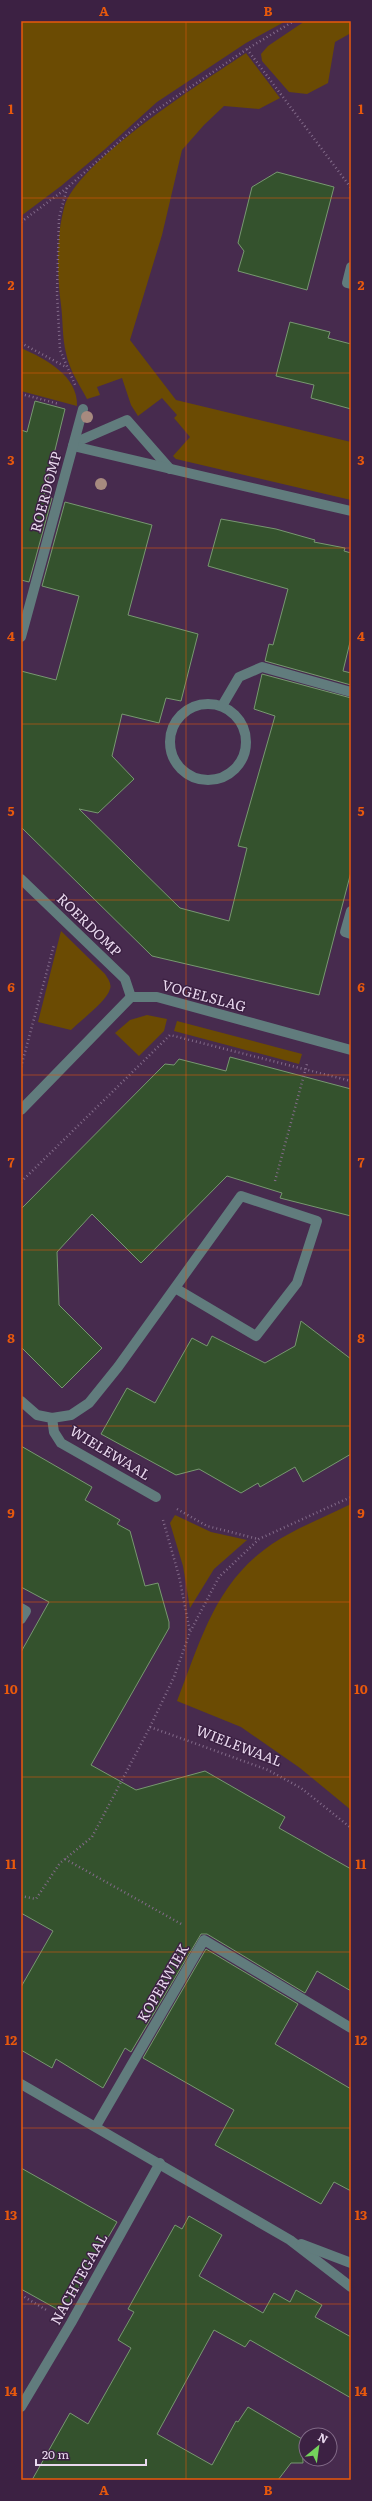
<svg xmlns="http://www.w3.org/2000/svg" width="372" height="2501" font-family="Literata,serif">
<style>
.green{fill:#6b4b03}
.building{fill:#34522d;stroke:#779870}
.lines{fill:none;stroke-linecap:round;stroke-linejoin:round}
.path{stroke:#836b8a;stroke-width:2.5;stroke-dasharray:1 3;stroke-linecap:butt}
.minor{stroke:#617c7d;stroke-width:10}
.tree{fill:#a78a7f}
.grid{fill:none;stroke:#e8590c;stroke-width:1;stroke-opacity:0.55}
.labels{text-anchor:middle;stroke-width:3;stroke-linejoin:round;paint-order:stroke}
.street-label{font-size:14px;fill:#e9d8ee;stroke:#3c2143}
.neatline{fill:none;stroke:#e8590c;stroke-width:1.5}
.grid-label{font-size:13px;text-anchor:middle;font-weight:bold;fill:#e8590c}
</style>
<rect width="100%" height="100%" fill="#472b4e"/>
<g class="green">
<polygon points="21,21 286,21 246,43 157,102 104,150 61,186 21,216"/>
<polygon points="305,21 351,21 351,33 335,42 328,83 307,94 289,92 262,61 261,54 268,46"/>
<path d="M246,53l34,45 -21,11 -35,-3 -20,19 -22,25 -20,85 -32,105 46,60 175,42v58l-175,-41 -3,-3 17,-19 -16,-19 3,-3 -15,-17 -24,18 -7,-11 -9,-27 -25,9 3,8 -13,4c-8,-15 -18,-30 -21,-46 -4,-16 -3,-33 -5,-48 -4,-30 -5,-67 3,-97 12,-46 140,-127 182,-155z"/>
<path d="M21,348c25,11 57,28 56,58l-56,-15z"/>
<path d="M61,931l44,43c3,5 7,10 5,15 -3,12 -30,32 -39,41l-33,-8z"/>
<polygon points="147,1015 167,1019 164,1031 139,1056 115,1033 130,1020"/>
<polygon points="177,1021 302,1054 299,1064 174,1031"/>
<path d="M351,1504v306l-51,-42 -59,-41 -64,-26c24,-61 38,-118 95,-157 24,-16 53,-27 79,-40z"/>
<polygon points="175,1515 211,1532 247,1540 214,1569 190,1608 183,1566 170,1523"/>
</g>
<g class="building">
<polygon points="277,172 334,187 307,290 238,271 244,251 238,243 252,187"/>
<polygon points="290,322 330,332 328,338 351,344 351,409 311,398 314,385 276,376"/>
<polygon points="35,401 65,409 44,495 52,498 29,582 21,580 21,430 27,432"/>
<polygon points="65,502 152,525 128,615 198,634 181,701 166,698 159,723 122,714 112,756 134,779 98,813 79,809 180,908 229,921 247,848 238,846 275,716 254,709 262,674 351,698 351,872 319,995 152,956 21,827 21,671 56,680 79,596 42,586"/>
<polygon points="221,519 276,529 315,540 314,542 345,548 344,551 351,553 351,638 343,671 351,673 351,685 265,661 269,644 273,645 288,589 208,566"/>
<polygon points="230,1057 351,1089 351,1216 280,1198 282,1193 227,1176 141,1263 92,1214 57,1252 59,1305 102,1348 62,1388 21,1347 21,1209 165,1064 174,1065 179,1059 226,1071"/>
<polygon points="301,1321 351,1359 351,1454 303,1482 295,1467 260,1487 258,1483 241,1493 199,1469 176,1475 101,1434 127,1388 155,1403 192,1338 207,1346 212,1336 265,1363 295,1346"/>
<polygon points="21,1446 92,1487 85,1500 120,1520 117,1524 130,1531 145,1586 158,1583 169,1622 169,1628 91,1765 136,1790 205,1771 285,1817 279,1828 351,1869 351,1991 317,1971 305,1993 207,1934 201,1934 131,2052 125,2048 103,2088 56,2059 52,2068 21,2050 21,1987 53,1931 21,1913 21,1652 49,1602 21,1587"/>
<polygon points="206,1949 298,2004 275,2044 351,2089 351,2191 334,2182 321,2204 215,2145 234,2110 143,2058"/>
<polygon points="21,2168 117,2222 64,2313 21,2289"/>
<polygon points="189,2216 222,2235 199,2276 263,2313 274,2293 290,2302 296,2290 322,2305 315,2317 351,2337 351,2398 250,2340 245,2347 214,2330 157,2434 212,2465 236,2421 238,2422 248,2407 302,2439 303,2463 291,2463 278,2480 32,2480 70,2413 88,2424 131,2348 118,2340 134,2312 128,2309 175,2225 182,2229"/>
</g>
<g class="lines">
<g class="path">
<polyline points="247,49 351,188"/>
<polyline points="67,188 59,218 57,293 60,350 76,387"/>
<polyline points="21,222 67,188 149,115 247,49 294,21"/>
<polyline points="21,343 66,367"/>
<polyline points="21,394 59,404"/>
<polyline points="21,1067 54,945"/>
<polyline points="275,1181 307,1064"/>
<polyline points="21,1182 170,1035 351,1081"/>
<polyline points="177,1509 207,1526 258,1539"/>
<polyline points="163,1520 179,1576 190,1632"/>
<polyline points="150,1727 268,1770 301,1788 351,1828"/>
<polyline points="65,1859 183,1925"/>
<polyline points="21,1896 36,1899 60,1863 92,1837 150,1727 174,1677 190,1632 219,1577 259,1539 351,1497"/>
<polyline points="21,2295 48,2311"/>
</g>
<g class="minor">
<polyline points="351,267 347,283 351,284"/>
<polyline points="74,443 127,420 170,469"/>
<polyline points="73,446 351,511"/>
<polyline points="21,637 83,409"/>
<circle cx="208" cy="742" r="38"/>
<polyline points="222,706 239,677 262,667 351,692"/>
<polyline points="21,879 125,979 131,997"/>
<polyline points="351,911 345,932 351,934"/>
<polyline points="21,1110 131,997 157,997 351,1050"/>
<polyline points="21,1401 37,1415 52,1418 54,1432 61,1443 156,1497"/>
<polyline points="52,1418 71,1415 89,1403 118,1367 241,1196 317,1221 297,1283 256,1336 175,1288"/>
<polyline points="21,1608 26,1611 21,1619"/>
<polyline points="21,2084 290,2240 351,2287"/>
<polyline points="96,2126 204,1940 351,2028"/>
<polyline points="301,2244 351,2263"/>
<polyline points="21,2407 71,2323 160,2163"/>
</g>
</g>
<g class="tree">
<circle cx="87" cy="417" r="6"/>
<circle cx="101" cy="484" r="6"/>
</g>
<path class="grid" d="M186,21v2459M21,198h330M21,373h330M21,548h330M21,724h330M21,900h330M21,1075h330M21,1250h330M21,1426h330M21,1602h330M21,1777h330M21,1952h330M21,2128h330M21,2304h330"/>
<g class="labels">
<g class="street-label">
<text transform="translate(46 492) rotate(-75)" y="5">ROERDOMP</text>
<text transform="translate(89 925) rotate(44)" y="5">ROERDOMP</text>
<text transform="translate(204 996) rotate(15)" y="5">VOGELSLAG</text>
<text transform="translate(110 1453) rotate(31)" y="5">WIELEWAAL</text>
<text transform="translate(239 1746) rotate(21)" y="5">WIELEWAAL</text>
<text transform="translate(163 1983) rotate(-60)" y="5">KOPERWIEK</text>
<text transform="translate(79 2279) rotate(-61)" y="5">NACHTEGAAL</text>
</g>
</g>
<rect width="372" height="2501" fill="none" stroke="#3c2143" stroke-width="44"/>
<g transform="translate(318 2447) rotate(29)"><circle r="19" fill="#3c2143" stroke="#816a87"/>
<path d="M0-3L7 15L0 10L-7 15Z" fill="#74d25c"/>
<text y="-6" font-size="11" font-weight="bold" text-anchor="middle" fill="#e9d8ee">N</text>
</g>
<path d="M36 2459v6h110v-6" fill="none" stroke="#e9d8ee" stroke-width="2"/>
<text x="42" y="2459" font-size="12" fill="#e9d8ee" stroke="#3c2143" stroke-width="3" paint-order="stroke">20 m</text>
<rect x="22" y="22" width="328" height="2457" class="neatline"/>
<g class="grid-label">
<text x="104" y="16">A</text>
<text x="268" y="16">B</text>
<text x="11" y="114">1</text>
<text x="361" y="114">1</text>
<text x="11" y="290">2</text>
<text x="361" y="290">2</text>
<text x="11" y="465">3</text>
<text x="361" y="465">3</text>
<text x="11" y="641">4</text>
<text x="361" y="641">4</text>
<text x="11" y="816">5</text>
<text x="361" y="816">5</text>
<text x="11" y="992">6</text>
<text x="361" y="992">6</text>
<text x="11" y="1167">7</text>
<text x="361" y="1167">7</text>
<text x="11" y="1343">8</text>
<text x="361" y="1343">8</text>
<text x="11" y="1518">9</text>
<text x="361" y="1518">9</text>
<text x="11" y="1694">10</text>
<text x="361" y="1694">10</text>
<text x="11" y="1869">11</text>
<text x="361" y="1869">11</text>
<text x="11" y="2045">12</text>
<text x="361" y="2045">12</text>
<text x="11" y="2220">13</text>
<text x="361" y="2220">13</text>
<text x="11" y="2396">14</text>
<text x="361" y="2396">14</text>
<text x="104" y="2495">A</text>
<text x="268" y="2495">B</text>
</g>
</svg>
